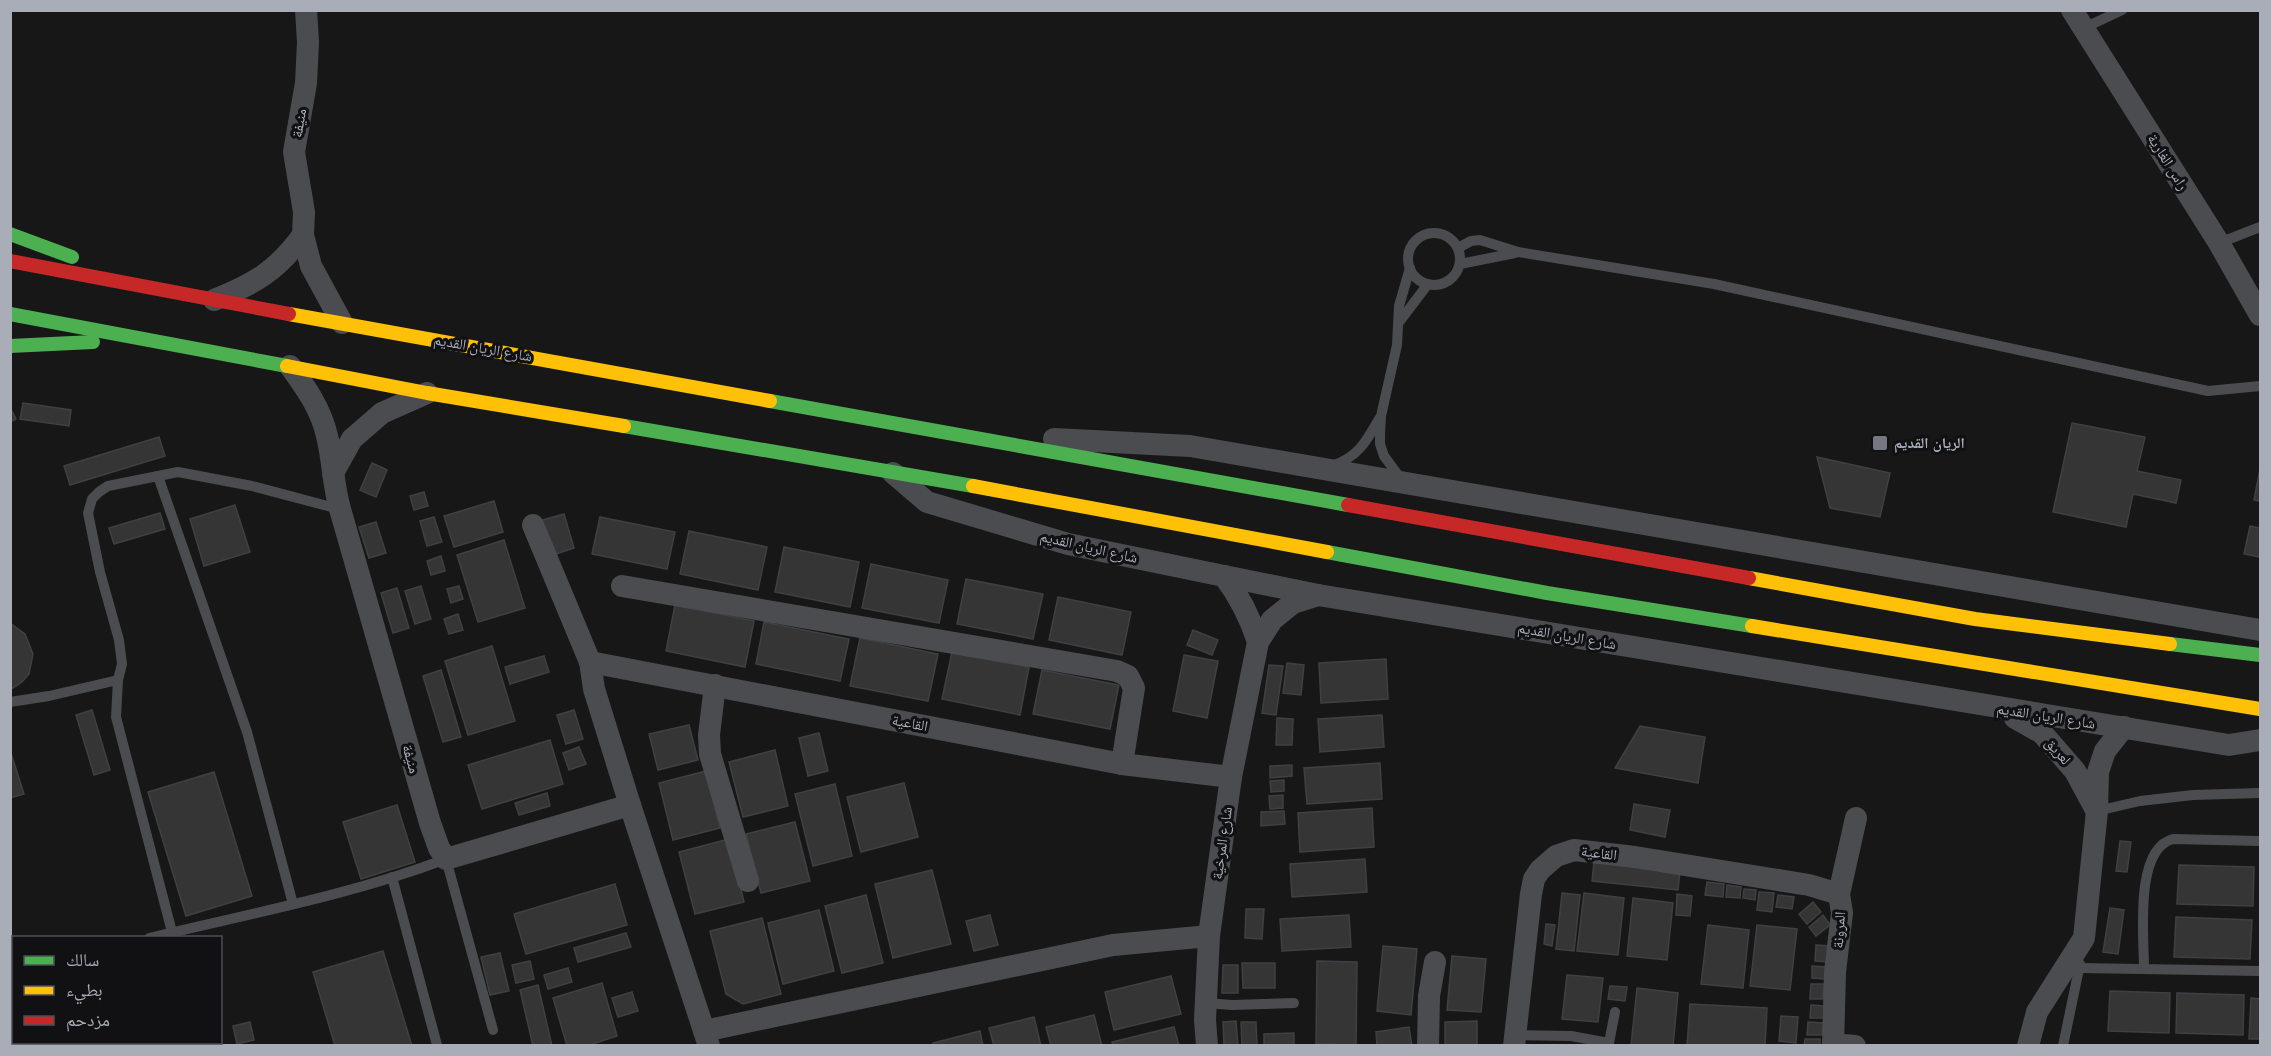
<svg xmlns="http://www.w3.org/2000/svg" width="2271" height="1056" font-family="Montserrat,'Noto Naskh Arabic',sans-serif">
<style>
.building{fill:#353536;stroke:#3f4043;stroke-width:1.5}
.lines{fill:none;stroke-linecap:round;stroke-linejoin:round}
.lane{stroke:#4b4c50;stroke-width:10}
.street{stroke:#4b4c50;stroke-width:22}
.fast{stroke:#4caf50;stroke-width:14}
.slow{stroke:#ffc107;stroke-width:14}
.jam{stroke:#c62828;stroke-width:14}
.poi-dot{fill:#757880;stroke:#111113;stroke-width:2}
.labels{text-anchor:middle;stroke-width:6;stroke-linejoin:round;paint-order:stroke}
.street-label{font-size:15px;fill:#a8adb8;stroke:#111113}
.poi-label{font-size:15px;font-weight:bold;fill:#a8adb8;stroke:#111113;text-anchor:start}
</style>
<rect width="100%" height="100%" fill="#171717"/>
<g class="building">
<polygon points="23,403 71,410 69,426 20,419"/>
<polygon points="10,407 16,419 10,422"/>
<polygon points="2072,423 2145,437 2137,471 2181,480 2176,503 2133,494 2126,527 2053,512"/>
<polygon points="159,437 165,456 70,485 64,466"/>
<polygon points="1817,457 1890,473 1880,517 1830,508"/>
<polygon points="372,463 387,470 376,497 360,490"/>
<polygon points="2260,469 2260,501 2254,500"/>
<polygon points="424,492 428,506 414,510 410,496"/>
<polygon points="494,501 503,532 454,547 444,516"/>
<polygon points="235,505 250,552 204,566 190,519"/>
<polygon points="160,513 165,529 114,544 109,528"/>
<polygon points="564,514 574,548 550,556 539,521"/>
<polygon points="434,517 442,542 427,546 420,521"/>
<polygon points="600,517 675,532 667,569 592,554"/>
<polygon points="376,522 386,553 369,558 359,527"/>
<polygon points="2250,526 2260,528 2260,557 2244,554"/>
<polygon points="689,531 767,547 758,590 680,574"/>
<polygon points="504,540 525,608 478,622 457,555"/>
<polygon points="784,547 859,562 850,607 775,592"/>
<polygon points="441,556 445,571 431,575 427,561"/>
<polygon points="871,564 948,580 939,623 862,608"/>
<polygon points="966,579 1043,594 1033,639 957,624"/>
<polygon points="421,586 431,619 415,624 405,591"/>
<polygon points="459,586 463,599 451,603 447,589"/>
<polygon points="397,588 409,628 393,633 381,593"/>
<polygon points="1058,597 1131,612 1122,655 1049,640"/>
<polygon points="675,605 754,621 745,667 666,651"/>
<polygon points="458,614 463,630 449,634 444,619"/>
<polygon points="764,622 849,639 840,681 756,664"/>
<polygon points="10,623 25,634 33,654 29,674 22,682 10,690"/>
<polygon points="1193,630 1218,640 1212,655 1187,645"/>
<polygon points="860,638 938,654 928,701 850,686"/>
<polygon points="492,646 515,721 468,735 445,661"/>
<polygon points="952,652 1029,667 1020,715 942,699"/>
<polygon points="1184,655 1218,661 1207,718 1173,711"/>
<polygon points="544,656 549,672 510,684 505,667"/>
<polygon points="1386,659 1388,699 1321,703 1319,663"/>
<polygon points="1287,663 1304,665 1301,695 1283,693"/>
<polygon points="1269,665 1283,666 1276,715 1262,713"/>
<polygon points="441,670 461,737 443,742 423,676"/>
<polygon points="1042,670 1119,685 1110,729 1033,714"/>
<polygon points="92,710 110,770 94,775 76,715"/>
<polygon points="574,710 583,739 566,744 557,715"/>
<polygon points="1382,715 1384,747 1320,752 1318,719"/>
<polygon points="1277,718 1293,719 1292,745 1276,745"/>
<polygon points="689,725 698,760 658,770 649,734"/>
<polygon points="1640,726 1705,737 1698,783 1615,768"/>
<polygon points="819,733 828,771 808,776 799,738"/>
<polygon points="550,740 563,784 482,809 468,765"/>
<polygon points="579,747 586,764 569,770 563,753"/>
<polygon points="10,750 24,794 10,798"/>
<polygon points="775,750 788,806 743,817 729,762"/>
<polygon points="1380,763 1382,799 1307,804 1304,768"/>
<polygon points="1292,765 1292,776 1270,778 1270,766"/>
<polygon points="706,771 720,828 673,840 659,783"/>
<polygon points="214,772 252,896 186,916 148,792"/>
<polygon points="1284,780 1284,791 1271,792 1270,781"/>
<polygon points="904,783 918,837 861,852 847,797"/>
<polygon points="835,784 852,856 813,866 795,794"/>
<polygon points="547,793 550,806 519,815 515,803"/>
<polygon points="1283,795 1283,808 1270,809 1269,796"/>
<polygon points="1634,804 1670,810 1665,837 1630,830"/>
<polygon points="397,805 415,862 361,879 343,822"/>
<polygon points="1372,808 1374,847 1300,852 1298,813"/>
<polygon points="1284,811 1285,824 1261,826 1261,812"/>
<polygon points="795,822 810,881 761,893 746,834"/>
<polygon points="729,839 744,902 695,914 679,852"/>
<polygon points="2120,841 2131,842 2127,872 2116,871"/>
<polygon points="1365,859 1367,892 1292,897 1290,864"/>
<polygon points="1594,862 1680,871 1678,890 1592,881"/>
<polygon points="2179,865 2254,867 2253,906 2177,904"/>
<polygon points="932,870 951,944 893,958 875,884"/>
<polygon points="1707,882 1724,884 1723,897 1705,895"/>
<polygon points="615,884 627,925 526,954 514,914"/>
<polygon points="1727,885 1741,887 1740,898 1726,897"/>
<polygon points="1744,889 1756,890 1755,900 1743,898"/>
<polygon points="1759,892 1774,893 1772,912 1757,910"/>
<polygon points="1562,893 1580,895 1574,951 1556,949"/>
<polygon points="1584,893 1624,898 1618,955 1577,951"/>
<polygon points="1677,894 1692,896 1690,916 1676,915"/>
<polygon points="866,895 883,963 842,973 825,906"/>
<polygon points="1778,895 1794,897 1792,909 1776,907"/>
<polygon points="1633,898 1673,903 1667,960 1627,956"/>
<polygon points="1813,902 1821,912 1807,924 1799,914"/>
<polygon points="2110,908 2124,910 2118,954 2103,952"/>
<polygon points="1246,909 1264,909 1262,939 1245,938"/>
<polygon points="819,910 834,971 783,984 768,923"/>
<polygon points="990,915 998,945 974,951 966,921"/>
<polygon points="1349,915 1351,947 1282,951 1280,919"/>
<polygon points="1823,915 1830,925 1816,936 1809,927"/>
<polygon points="2176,917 2252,920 2250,959 2174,957"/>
<polygon points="762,918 781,994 743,1004 726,994 710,931"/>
<polygon points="1546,924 1555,925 1552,946 1544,944"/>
<polygon points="1708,925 1749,930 1743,988 1701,984"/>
<polygon points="1757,925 1797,929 1790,990 1750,986"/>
<polygon points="626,933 631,947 578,962 574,948"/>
<polygon points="1816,945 1830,946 1829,962 1815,961"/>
<polygon points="1383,946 1417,949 1411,1015 1377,1011"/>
<polygon points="383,951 412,1046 335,1046 313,972"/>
<polygon points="500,953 509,991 490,995 481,957"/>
<polygon points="1452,956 1486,959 1481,1012 1447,1010"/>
<polygon points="530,961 534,979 516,983 512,965"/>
<polygon points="1317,961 1357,962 1356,1045 1316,1044"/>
<polygon points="1242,963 1275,963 1275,988 1243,988"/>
<polygon points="1223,965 1238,965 1238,993 1222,993"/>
<polygon points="1812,966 1826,967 1825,979 1812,978"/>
<polygon points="568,968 572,982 548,989 544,975"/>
<polygon points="1567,975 1603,978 1598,1022 1562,1019"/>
<polygon points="1171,976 1181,1014 1114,1030 1105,992"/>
<polygon points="602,983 617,1036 586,1046 567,1046 553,998"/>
<polygon points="1811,984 1824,984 1823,999 1810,999"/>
<polygon points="538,985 552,1046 533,1046 520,990"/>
<polygon points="1610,986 1627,987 1625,1001 1608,999"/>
<polygon points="1637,988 1678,993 1673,1046 1631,1046"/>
<polygon points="2110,991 2170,993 2169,1033 2108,1031"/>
<polygon points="632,992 638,1011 618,1017 612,998"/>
<polygon points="2177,993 2244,995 2243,1035 2176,1033"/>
<polygon points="14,995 14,1041 10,1041 10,996"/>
<polygon points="2251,998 2260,999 2260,1039 2249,1039"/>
<polygon points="1690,1004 1767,1008 1765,1046 1687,1046"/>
<polygon points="1811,1005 1825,1006 1824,1018 1810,1018"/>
<polygon points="1094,1015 1102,1046 1051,1046 1046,1027"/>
<polygon points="1781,1016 1798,1017 1796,1043 1779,1041"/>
<polygon points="1034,1017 1041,1046 994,1046 989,1028"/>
<polygon points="1236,1021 1238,1046 1224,1046 1223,1022"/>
<polygon points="1477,1021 1477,1046 1445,1046 1445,1022"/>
<polygon points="250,1022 254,1040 237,1044 233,1026"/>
<polygon points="1241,1022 1256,1022 1257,1046 1242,1046"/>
<polygon points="1808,1022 1823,1023 1822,1035 1807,1035"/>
<polygon points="1174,1027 1179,1046 1113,1046 1112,1042"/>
<polygon points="1409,1027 1412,1046 1377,1046 1376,1032"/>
<polygon points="980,1031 983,1046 933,1046 933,1043"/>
<polygon points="1294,1033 1294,1046 1264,1046 1264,1034"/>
<polygon points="1805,1039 1820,1039 1820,1046 1804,1046"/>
<polygon points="36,1042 66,1042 66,1046 23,1046"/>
<polygon points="161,1042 180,1042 181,1046 162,1046"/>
</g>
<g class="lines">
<g class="lane">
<polyline points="2084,28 2122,10"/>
<circle cx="1434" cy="259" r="26"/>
<polyline points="2219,243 2260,227"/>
<polyline points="1458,248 1471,241 1480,240 1518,252 1714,284 2208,391 2260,386"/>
<polyline points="1460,264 1515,253"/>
<polyline points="1400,321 1428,284"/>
<path d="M1332,466c26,-9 34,-24 47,-47"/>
<polyline points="158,476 247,732 293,904"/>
<polyline points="1401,479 1384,456 1380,444 1380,434 1381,416 1397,345 1399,306 1410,268"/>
<polyline points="10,702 49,696 118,680"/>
<polyline points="2097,811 2140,801 2193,795 2260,793"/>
<polyline points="392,877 437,1045"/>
<polyline points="172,932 116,717 118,680 122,664 119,640 100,572 88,513 92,499 99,492 108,486 178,472 252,486 339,509"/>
<path d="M149,938c99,-24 202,-43 297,-79l47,171"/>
<polyline points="2080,968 2260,971"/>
<path d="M2144,969c0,-32 -10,-120 29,-130l87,2"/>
<polyline points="10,970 14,969"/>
<polyline points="1205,1003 1232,1005 1294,1003"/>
<polyline points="1516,1035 1571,1036 1609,1043 1609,1046"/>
<polyline points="81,1042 82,1046"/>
<polyline points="1609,1043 1615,1012"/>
<polyline points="2063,1046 2080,964"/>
</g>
<g class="street">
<polyline points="306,10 308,42 306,83 294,152 304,212 303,235 311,266 342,323"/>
<polyline points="2072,10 2219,243 2260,315"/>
<path d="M214,300c40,-16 63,-29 89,-65"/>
<path d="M290,366c16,22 31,43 37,70 6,24 6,49 13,73l90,314 9,25 7,11 184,-54"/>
<polyline points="1054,439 1190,446 2260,630"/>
<polyline points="333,473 352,439 382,413 427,393"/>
<polyline points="893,473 927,502 1068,544 1224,576 1318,595 2229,745 2260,740"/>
<polyline points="533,525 590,662 594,689 630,805 709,1046"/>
<path d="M1224,576c16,21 26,41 34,66"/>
<polyline points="622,586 1117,671 1128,676 1134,688 1122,764"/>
<polyline points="590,662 1122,764 1231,777"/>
<polyline points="715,685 709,735 710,754 748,881"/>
<polyline points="2015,718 2042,733 2075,771 2096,810"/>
<polyline points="704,1031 1113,945 1209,936"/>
<polyline points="1833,1044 1855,1046"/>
<polyline points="1207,1046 1205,1020 1209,936 1231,777 1258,642 1272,620 1293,603 1318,595"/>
<polyline points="1428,1046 1429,996 1435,962"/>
<polyline points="1514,1046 1531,894 1534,879 1540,870 1556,856 1574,850 1635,857 1809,885 1839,894"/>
<polyline points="1833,1046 1835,972 1842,913 1839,894 1856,818"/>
<polyline points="2028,1046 2037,1012 2084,938 2097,811 2098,772 2105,751 2124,727"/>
</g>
<g class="fast">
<polyline points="10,234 72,257"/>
<polyline points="10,314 287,366"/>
<polyline points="10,346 93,342"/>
<polyline points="770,401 1348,505"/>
<polyline points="624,426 973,486"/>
<polyline points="1327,552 1547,593 1752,626"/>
<polyline points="2170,644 2260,655"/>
</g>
<g class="slow">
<polyline points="289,314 770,401"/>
<polyline points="287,366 427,393 624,426"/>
<polyline points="973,486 1327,552"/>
<polyline points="1749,578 1975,619 2170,644"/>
<polyline points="1752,626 2260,709"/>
</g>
<g class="jam">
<polyline points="10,261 289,314"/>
<polyline points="1348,505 1749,578"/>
</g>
</g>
<rect class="poi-dot" x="1872" y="435" width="16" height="16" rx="3"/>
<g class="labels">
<g class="street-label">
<text transform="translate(299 123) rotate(-80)" y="5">منيفة</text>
<text transform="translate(2168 162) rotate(58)" y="5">راس الغارية</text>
<text transform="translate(483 348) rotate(10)" y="5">شارع الريان القديم</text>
<text transform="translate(1089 547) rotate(13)" y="5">شارع الريان القديم</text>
<text transform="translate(1567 636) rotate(10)" y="5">شارع الريان القديم</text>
<text transform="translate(2046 716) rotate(9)" y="5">شارع الريان القديم</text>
<text transform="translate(910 723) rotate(11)" y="5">القاعية</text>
<text transform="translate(2058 751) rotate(49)" y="5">لعريق</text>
<text transform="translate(411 759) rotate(74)" y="5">منيفة</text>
<text transform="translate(1222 843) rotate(-82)" y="5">شارع المرخية</text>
<text transform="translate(1599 853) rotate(7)" y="5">القاعية</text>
<text transform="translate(1839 930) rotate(-86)" y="5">المرونة</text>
</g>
<g class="poi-label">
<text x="1894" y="448">الريان القديم</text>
</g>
</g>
<rect width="2271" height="1056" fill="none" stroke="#a8adb8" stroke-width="24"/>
<rect x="12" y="936" width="210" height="108" fill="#111113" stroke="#4d4f55" stroke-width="1.5"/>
<rect x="24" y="956" width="30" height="9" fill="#4caf50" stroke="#4d4f55" stroke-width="1.5"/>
<text x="66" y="966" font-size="18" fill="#a8adb8">سالك</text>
<rect x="24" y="986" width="30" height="9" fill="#ffc107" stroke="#4d4f55" stroke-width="1.5"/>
<text x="66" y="996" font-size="18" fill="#a8adb8">بطيء</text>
<rect x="24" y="1016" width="30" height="9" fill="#c62828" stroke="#4d4f55" stroke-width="1.5"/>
<text x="66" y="1026" font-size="18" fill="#a8adb8">مزدحم</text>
</svg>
